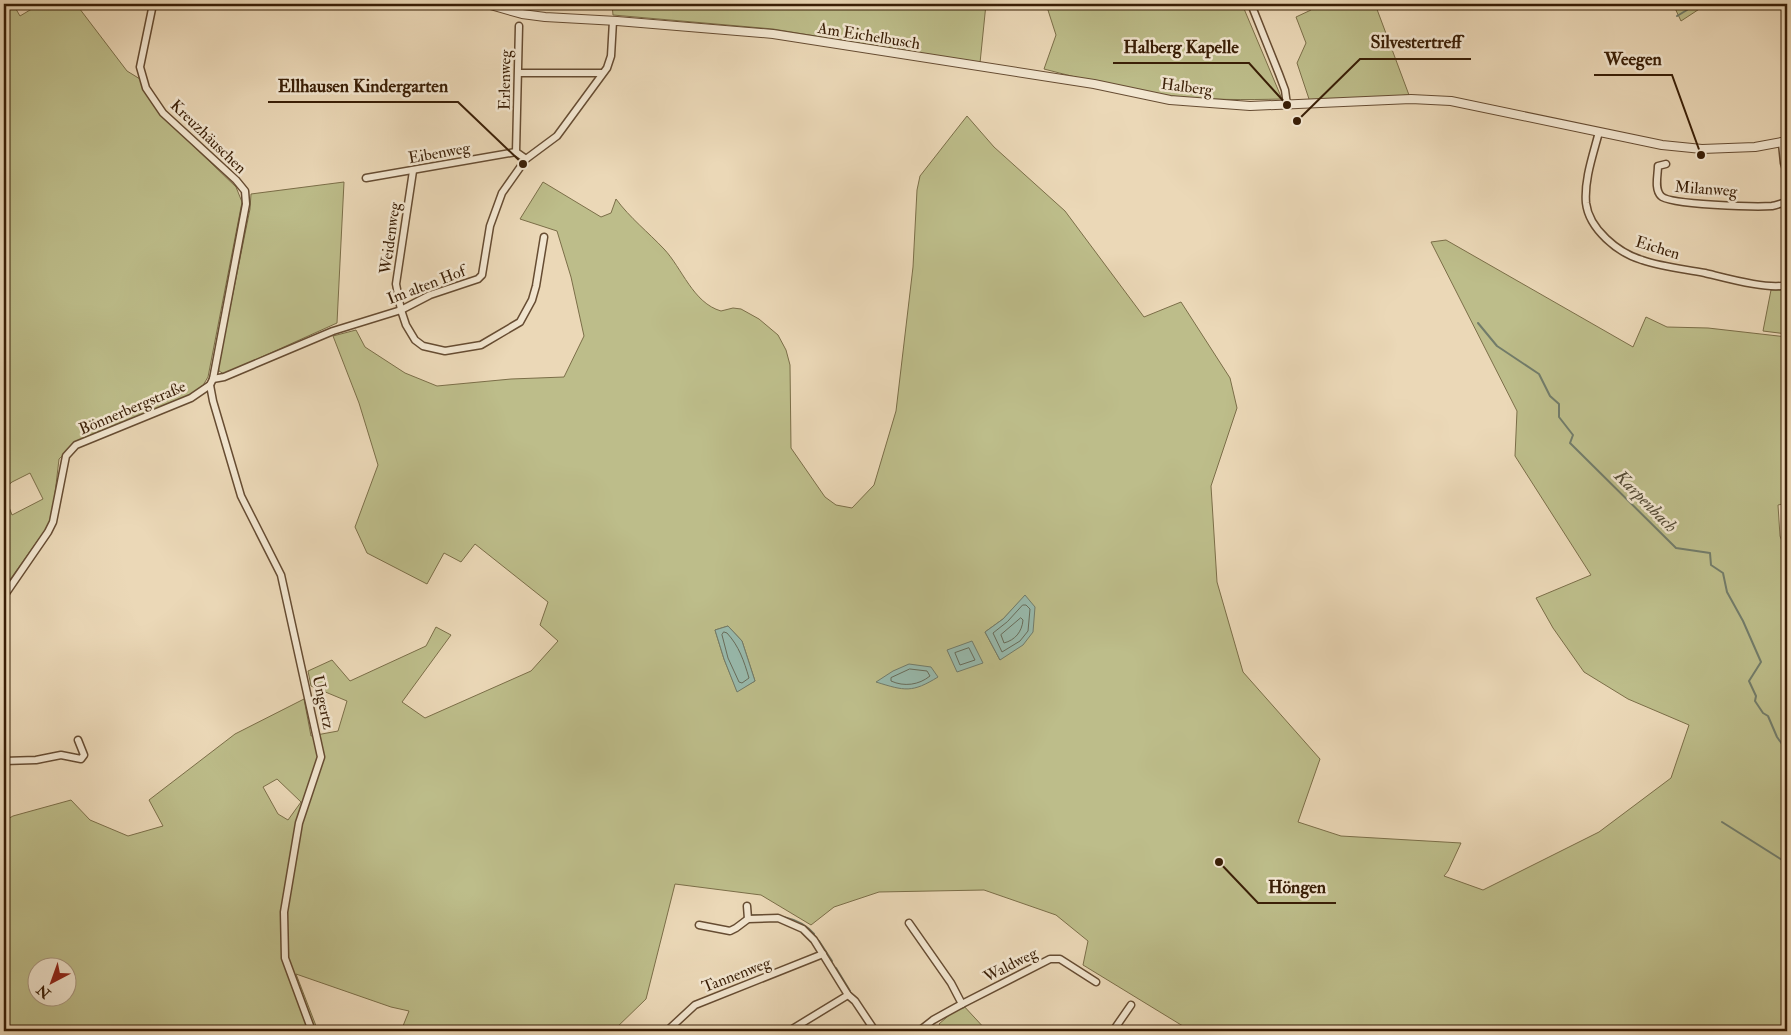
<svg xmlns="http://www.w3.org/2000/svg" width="1791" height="1035" font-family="'IM FELL Double Pica',serif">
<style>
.green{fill:#bdbd8a;stroke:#7b6e48;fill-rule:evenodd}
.water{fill:#98baad;stroke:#727c6a}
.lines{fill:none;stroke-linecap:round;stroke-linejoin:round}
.shore{stroke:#686c5a;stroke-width:1}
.stream{stroke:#727c6a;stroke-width:2}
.minor-casing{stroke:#664c32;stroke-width:9}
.tertiary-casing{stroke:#664c32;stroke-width:10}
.minor{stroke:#f2e6d0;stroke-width:6}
.tertiary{stroke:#f2e6d0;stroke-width:8}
.labels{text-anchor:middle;stroke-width:5;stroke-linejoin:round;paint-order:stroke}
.street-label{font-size:16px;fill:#391e06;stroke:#f2e6d0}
.water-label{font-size:18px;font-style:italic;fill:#564d38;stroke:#f2e6d0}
.leader{fill:none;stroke:#391e06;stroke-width:2}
.callout-dot{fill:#391e06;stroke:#f2e6d0;stroke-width:2}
.callout-label{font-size:18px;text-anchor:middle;font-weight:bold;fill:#391e06;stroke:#f2e6d0;stroke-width:5;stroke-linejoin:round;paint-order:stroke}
</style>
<rect width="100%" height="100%" fill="#ebd8b7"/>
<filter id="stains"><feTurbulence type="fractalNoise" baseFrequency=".004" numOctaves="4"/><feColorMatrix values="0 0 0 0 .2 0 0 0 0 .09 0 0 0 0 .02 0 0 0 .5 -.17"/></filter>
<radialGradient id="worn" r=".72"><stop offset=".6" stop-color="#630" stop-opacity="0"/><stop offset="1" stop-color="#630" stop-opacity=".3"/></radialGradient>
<g class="green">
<polygon points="4,4 13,4 20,16 40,4 76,4 127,71 140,79 158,112 236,187 242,202 208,377 202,387 181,400 77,442 59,459 53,511 48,526 4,588 4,494 12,515 43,499 30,473 12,482 4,489"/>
<polygon points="612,4 986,4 980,63 773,29 613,15"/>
<path d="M1046,4h196l40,95c-37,1 -75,1 -111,-3 -43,-6 -85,-16 -127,-27l12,-34z"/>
<polygon points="1310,4 1375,4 1409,95 1310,102 1297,63 1306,43 1296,17 1311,10"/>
<polygon points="1673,4 1707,4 1681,21"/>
<path d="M967,116l27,31 71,64 79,106 37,-15 49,76 7,30 -26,78 6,96 26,90 77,87 -22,63 43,14 120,7 -13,28 -4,5 39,14 116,-58 72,-54 18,-53 -61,-26 -44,-27 -31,-44 -17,-30 55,-23 -76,-119 2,-45 -86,-169 15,-2 187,107 13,-30 21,10 41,1 79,9v166l-9,2 2,31 7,18v477h-596l-108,-66 5,-24 -32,-26 -72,-25 -105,2 -45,15 -23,18 -50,-30 -86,-11 -29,115 -33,32h-212l8,-20 -18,-4 -95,-33 22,57h-314v-210l9,-5 58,-16 19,20 38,16 35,-10 -14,-26 86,-66 69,-35 7,37 27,-5 9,-30 -36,-15 -3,-15 24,-11 18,21 76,-35 10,-19 15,8 -49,67 23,16 106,-47 27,-30 -18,-16 8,-23 -73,-58 -14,18 -17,-9 -17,31 -60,-31 -12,-26 23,-62 -19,-62 -26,-67 23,-6 9,17 40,26 32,13 74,-7 53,-2 20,-41 -13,-59 -14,-46 -37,-12 23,-37 58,35 10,-4 5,-14c14,19 32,33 48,50 18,19 29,54 57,62l12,-3 8,1 18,10 19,16 8,15 4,15 1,83 34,49 11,8 16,3 22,-23 22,-74 17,-144 4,-77 3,-14zM1025,596l-25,64 -15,-28 18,-13zM728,626l14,15 13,40 -18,10 -13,-32 -9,-29zM277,779l24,23 -13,18 -10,-6 -15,-27zM38,968h30v30h-30z"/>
<polygon points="344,182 337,323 224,374 219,371 218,367 250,209 251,194"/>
<polygon points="1771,290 1785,290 1785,293 1787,293 1787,334 1763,331"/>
<polygon points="962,1004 987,1031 944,1031 939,1024"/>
</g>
<g class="water">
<polygon points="1025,595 1035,607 1033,632 1023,645 1000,660 985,632 1003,619"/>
<polygon points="728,626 742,641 755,681 737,692 724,659 715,630"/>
<polygon points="972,641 983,663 957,672 947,650"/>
<path d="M909,664l22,3 7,10c-26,16 -33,14 -62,5l17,-11z"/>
</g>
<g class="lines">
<g class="shore">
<polygon points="1023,605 1026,605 1030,609 1028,631 1020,641 1002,652 993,633 1007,622"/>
<path d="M1021,618l2,2c-1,12 -8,20 -19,23l-3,-8z"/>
<path d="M724,632l3,1c12,13 17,28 22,45l-7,5 -3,-1 -11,-24 -6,-23z"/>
<polygon points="969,648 975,660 960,665 955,653"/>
<path d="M910,669l17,2 3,5c-11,9 -26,11 -39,5v-3z"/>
</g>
<g class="stream">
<polyline points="1677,16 1687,10 1691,4"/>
<polyline points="1478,323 1497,346 1539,374 1550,396 1559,404 1559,417 1573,435 1570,443 1676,548 1710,553 1711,565 1723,573 1727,592 1743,621 1761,662 1749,681 1756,696 1755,701 1763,713 1768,716 1777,737 1787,751"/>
<polyline points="1722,822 1787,863"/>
<path d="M750,911l1,4c23,0 47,0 63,19"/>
<polyline points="819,941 832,961"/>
<polyline points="836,968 850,991"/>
</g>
<defs>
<g id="minor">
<polyline points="1251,4 1279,74 1285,90 1287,105"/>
<polyline points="519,26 516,152 526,159"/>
<polyline points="519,73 602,73"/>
<path d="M1599,132c-6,23 -15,48 -13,71 3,26 32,50 56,57 20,7 42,9 63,13 21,5 63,17 82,12"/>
<polyline points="1782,143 1784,163 1787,173"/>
<path d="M1666,164l-8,2c0,9 -4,23 3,30 8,9 96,11 111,10 5,-1 10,-3 15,-4"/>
<polyline points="413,171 396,284 401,310 406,325 415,340 423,346 445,351 481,345 520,322 532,300 536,286 544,237"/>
<polyline points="366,178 516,152"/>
<polyline points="213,379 224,377 333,331 401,310 430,295 478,279 482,275 490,226 502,193 526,159 557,136 607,68 611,56 613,21"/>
<polyline points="210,385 213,401 241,496 281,575 321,757 299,823 284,912 285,958 312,1031"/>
<polyline points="4,596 48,532 53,522 66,456 76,445 191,398 210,385 213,379 246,204 245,191 236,180 163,113 146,88 140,67 153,4"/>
<polyline points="4,761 36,760 61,755 81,759 84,755 78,740"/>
<polyline points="747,906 748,919"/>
<polyline points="909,923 951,983 962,1004"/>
<polyline points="699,925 730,931 736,928 748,919 778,918 803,929 814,940 848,995 855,1001 875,1031"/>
<polyline points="667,1031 695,1005 823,954"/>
<polyline points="789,1031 848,995"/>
<polyline points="919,1031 933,1020 962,1004 1050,959 1060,959 1096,982"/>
<polyline points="1113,1031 1131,1005"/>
</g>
<polyline id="tertiary" points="487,4 522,14 545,17 617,21 773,34 1094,84 1170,100 1250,106 1411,99 1451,101 1662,145 1702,149 1755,147 1787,141"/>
</defs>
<use href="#minor" class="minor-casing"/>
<use href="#tertiary" class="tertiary-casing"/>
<use href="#minor" class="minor"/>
<use href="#tertiary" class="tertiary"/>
</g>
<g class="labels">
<g class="street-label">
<text transform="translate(869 35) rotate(9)" y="6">Am Eichelbusch</text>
<text transform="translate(504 80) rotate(-89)" y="6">Erlenweg</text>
<text transform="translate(1187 86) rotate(7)" y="6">Halberg</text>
<text transform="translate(209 136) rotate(44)" y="6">Kreuzhäuschen</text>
<text transform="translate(439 152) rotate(-10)" y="6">Eibenweg</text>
<text transform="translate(1706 188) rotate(4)" y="6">Milanweg</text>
<text transform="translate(389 238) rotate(-82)" y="6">Weidenweg</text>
<text transform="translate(1658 247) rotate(17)" y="6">Eichen</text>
<text transform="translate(426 284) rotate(-21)" y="6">Im alten Hof</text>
<text transform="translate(132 407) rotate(-23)" y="6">Bönnerbergstraße</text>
<text transform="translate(324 702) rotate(78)" y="6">Ungertz</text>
<text transform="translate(1010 964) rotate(-27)" y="6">Waldweg</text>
<text transform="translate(736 974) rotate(-21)" y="6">Tannenweg</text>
</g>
<g class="water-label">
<text transform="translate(1646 501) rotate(45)" y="6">Karpenbach</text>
</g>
</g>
<path class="leader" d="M1297 121L1360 59H1471M1287 105L1249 63H1113M1701 155L1672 75H1594M523 164L458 102H268M1219 862L1258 903H1336"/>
<g class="callout-dot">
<circle cx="1297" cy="121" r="5"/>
<circle cx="1287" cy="105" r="5"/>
<circle cx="1701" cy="155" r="5"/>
<circle cx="523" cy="164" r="5"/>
<circle cx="1219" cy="862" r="5"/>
</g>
<g class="callout-label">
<text x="1416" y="48">Silvestertreff</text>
<text x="1181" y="53">Halberg Kapelle</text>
<text x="1633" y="65">Weegen</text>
<text x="363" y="92">Ellhausen Kindergarten</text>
<text x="1297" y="893">Höngen</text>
</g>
<rect width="1791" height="1035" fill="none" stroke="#ebd8b7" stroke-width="20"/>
<rect x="5" y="5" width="1781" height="1025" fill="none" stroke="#391e06" stroke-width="2.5"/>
<rect x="10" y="10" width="1771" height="1015" fill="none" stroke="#391e06"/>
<g transform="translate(52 982) rotate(221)"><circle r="24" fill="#f2e6d0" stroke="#a8967f"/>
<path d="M0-4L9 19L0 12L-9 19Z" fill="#8f2418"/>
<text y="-8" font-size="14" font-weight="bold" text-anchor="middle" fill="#391e06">N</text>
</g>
<rect width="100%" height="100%" filter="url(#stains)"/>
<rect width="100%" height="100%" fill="url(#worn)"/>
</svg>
